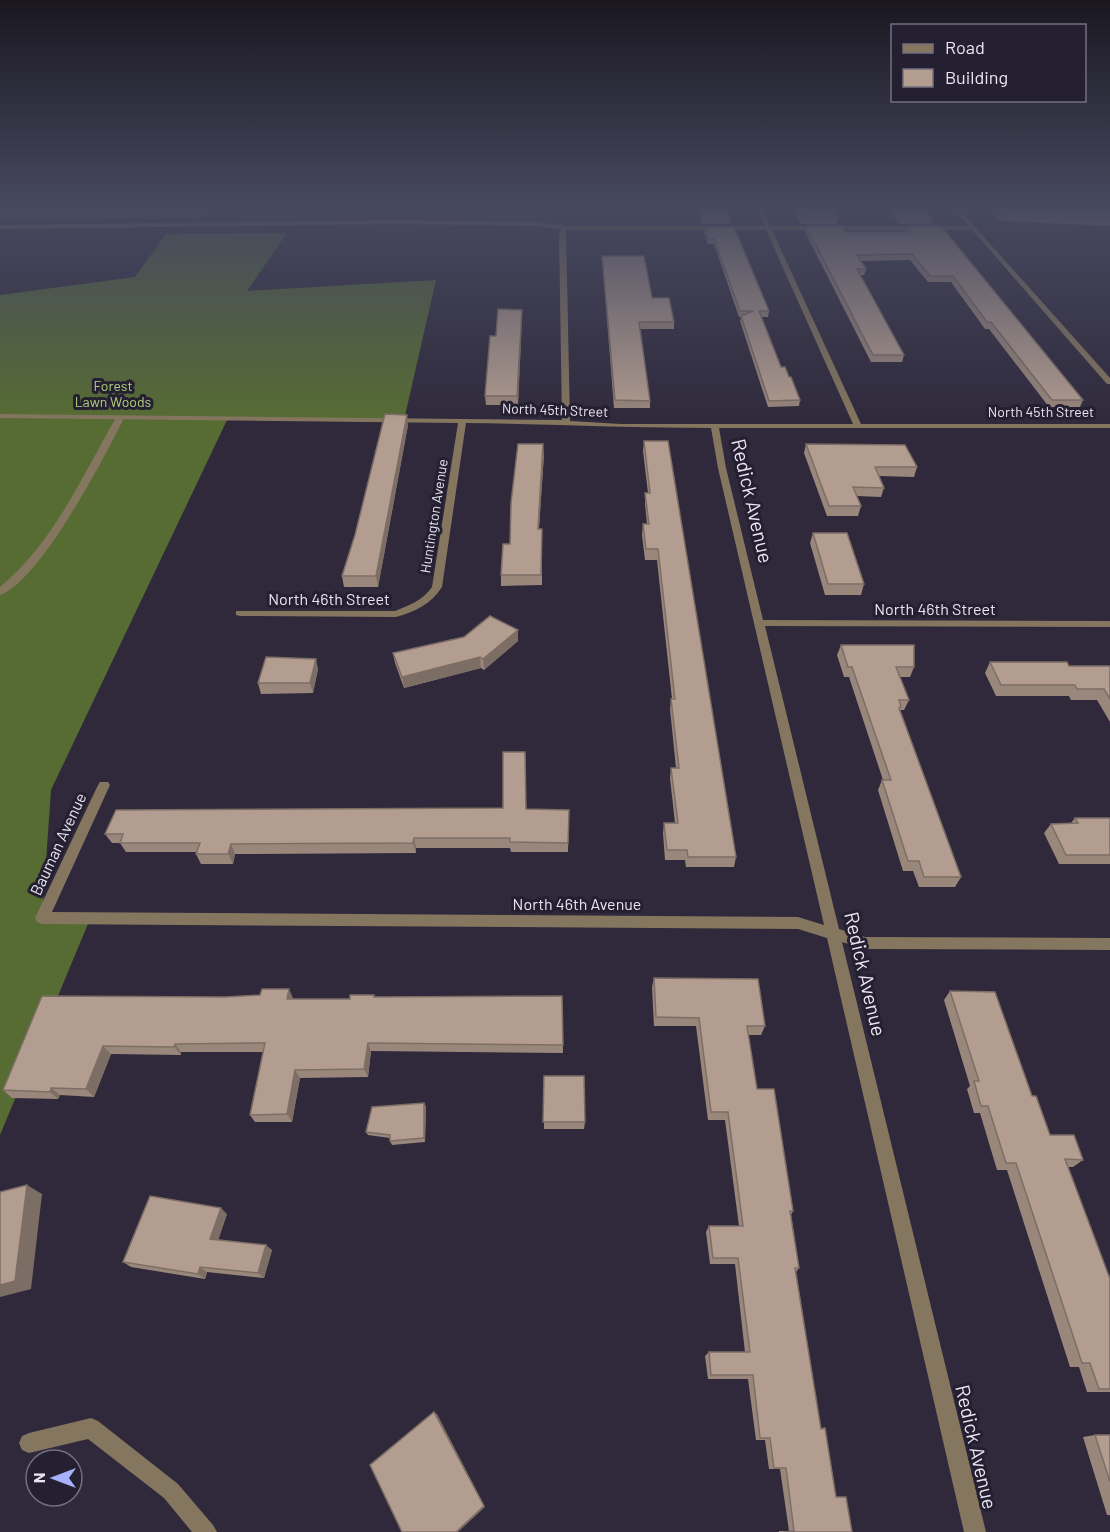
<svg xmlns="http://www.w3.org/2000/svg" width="1110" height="1532" font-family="Barlow,sans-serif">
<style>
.green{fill:#354419}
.forest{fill:#576c33}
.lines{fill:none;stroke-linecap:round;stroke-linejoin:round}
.service{fill:#85765f;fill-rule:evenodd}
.minor{fill:#85765f;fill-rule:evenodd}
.tertiary{fill:#85765f;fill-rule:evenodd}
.wall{fill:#9a877c}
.shaded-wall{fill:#7d6e65}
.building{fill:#b39d90;stroke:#7d6e65;stroke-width:1.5}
.labels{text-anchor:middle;stroke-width:6;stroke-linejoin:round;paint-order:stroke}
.far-park-label{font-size:14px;fill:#b1d07c;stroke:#252031}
.far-street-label{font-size:14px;fill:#e9e5f1;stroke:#252031}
.street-label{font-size:16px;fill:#e9e5f1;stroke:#252031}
.near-street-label{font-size:20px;fill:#e9e5f1;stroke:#252031}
</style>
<rect width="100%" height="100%" fill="#2f293b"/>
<polygon class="green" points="196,208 549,208 548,218 188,218"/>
<g class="forest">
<polygon points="0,208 208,208 202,218 0,219"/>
<polygon points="287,233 247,291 436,280 404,420 228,418 51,790 42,918 90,919 0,1135 0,295 135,277 166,234"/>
</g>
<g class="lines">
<path class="service" d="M117,416l7,2c-20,40 -83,162 -124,177v-8c55,-46 82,-111 117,-171z"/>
<g class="minor">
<path d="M756,208h6l8,18h203l3,2 -3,2h-201l89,194h249v4h-391l7,40 37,152 347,1v6l-345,-1 74,303 26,8 245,1v12l-245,-1 -23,-7 144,590h-22l-137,-594 -29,-9 -756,-5 -5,-2 -2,-4 63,-133 2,-3h8l2,3 -58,127 746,5 26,8 -106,-457 -7,-40c-82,0 -163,-4 -245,-5l-24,164c-11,17 -27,25 -46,30l-156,-1 -4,-1v-4h159c15,-6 28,-11 37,-24l26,-164 -458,-5v-4l562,6 -3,-187 2,-4 -23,-3 -142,-2 -396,5v-4l396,-5 142,2 26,4h201zM566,230h200l87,194h-232l-51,-3z"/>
<polygon points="91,1418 98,1421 178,1484 213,1525 217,1532 192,1532 164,1498 88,1439 29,1453 22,1450 19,1443 22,1436 29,1433"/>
</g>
<polygon class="tertiary" points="953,208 958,208 1110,378 1110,384 1107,384"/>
</g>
<g class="wall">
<polygon points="698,208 726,208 730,219 730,224 702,224 698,211"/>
<polygon points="796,208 834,208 838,216 836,224 801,224 796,213"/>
<polygon points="988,208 1110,208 1110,226 1000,221"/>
<polygon points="894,210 933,220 932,224 899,224 893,215"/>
<polygon points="806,226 846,232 905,232 907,226 1083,400 1080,407 1049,407 989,329 985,329 951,282 928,282 910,260 861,261 866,269 864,275 860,275 904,355 902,362 871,362 805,232"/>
<polygon points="705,227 734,227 769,311 768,317 761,317 781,367 789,377 800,400 799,406 768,407 740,321 741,317 739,317 714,244 708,244 704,232"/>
<polygon points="602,256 652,298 674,322 674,329 640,329 650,401 650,408 614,408"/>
<polygon points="522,318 518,405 486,405 485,396 496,336"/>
<polygon points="408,425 378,587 344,587 342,576 355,535"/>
<polygon points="644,441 736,857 734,867 686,867 685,860 665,860 663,833 664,823 675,823 670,778 671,768 676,768 670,709 671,699 672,699 657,560 645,560 642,535 643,524 647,524 645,504 645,493 648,493 643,451"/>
<polygon points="806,444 917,467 914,477 879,476 884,488 881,497 857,496 861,506 858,516 827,516 804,453"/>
<polygon points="544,454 539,529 542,529 542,585 501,586 501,575 510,544"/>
<polygon points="813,533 864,584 861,595 825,595 810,543"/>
<polygon points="518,630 518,641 484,670 481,668 404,688 395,663 393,653"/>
<polygon points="841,645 914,667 910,677 900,677 909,700 904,710 900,710 961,877 955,887 919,887 913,871 903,871 878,790 882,780 883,780 849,677 844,677 837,655"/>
<polygon points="990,662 1069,666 1110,666 1110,722 1097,700 1071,700 1069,696 996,696 985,673"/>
<polygon points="318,669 313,693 261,694 258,683"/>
<polygon points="526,809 569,810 568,852 511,852 510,848 416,848 416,853 235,854 233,864 201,864 196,854 196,852 126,852 120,843 112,843 105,834"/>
<polygon points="1075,818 1110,818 1110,864 1059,864 1044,833 1051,824 1071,823"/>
<polygon points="654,978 765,1026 761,1035 748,1035 757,1089 793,1211 791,1215 799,1268 796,1272 821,1429 836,1497 852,1532 779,1532 779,1531 789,1531 780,1469 769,1469 765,1440 756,1440 748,1379 708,1379 705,1356 709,1352 745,1352 735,1264 710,1264 706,1232 709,1226 739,1226 725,1120 708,1120 696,1026 654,1026 652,987"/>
<polygon points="950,991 1032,1096 1050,1135 1083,1160 1073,1167 1068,1167 1110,1279 1110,1392 1087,1392 1079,1367 1070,1367 1007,1170 997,1170 980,1113 974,1113 967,1089 970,1086 944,1000"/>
<polygon points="374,995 375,997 562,996 563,1053 371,1051 368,1077 300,1078 292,1122 255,1122 250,1115 263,1052 181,1052 181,1055 111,1054 94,1097 60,1095 58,1099 12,1098 3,1090 42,996 293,998 293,999 350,999"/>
<polygon points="544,1076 585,1122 584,1129 544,1129"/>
<polygon points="424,1103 426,1107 425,1142 392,1145 390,1141 390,1138 368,1135 366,1132"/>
<polygon points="227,1214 218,1240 272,1250 264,1278 207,1272 205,1279 131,1267 123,1262"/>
<polygon points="1095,1435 1110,1435 1110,1515 1107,1515 1083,1437"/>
</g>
<g class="shaded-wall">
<polygon points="522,310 522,318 518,405 517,396"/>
<polygon points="407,415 408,425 378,587 376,576"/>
<polygon points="543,444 544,454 538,540 538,529"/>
<polygon points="518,630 518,641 484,670 483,659"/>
<polygon points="480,657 481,668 404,688 402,677"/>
<polygon points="316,659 318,669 313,693 310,683"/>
<polygon points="414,838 416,848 416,853 413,843"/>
<polygon points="231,844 235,854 233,864 228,854"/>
<polygon points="289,989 293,998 291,1008 287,999"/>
<polygon points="368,1043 371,1051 368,1077 364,1069"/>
<polygon points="175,1044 181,1052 181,1055 174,1047"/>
<polygon points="103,1046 111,1054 94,1097 86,1089"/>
<polygon points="295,1070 300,1078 292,1122 287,1114"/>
<polygon points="51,1088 60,1095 58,1099 50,1092"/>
<polygon points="424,1103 426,1107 425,1142 424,1138"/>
<polygon points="27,1185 42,1194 31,1289 0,1297 0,1299 0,1285"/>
<polygon points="221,1208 227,1214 217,1244 210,1239"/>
<polygon points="266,1245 272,1250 264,1278 258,1273"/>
<polygon points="200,1267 207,1272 205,1279 198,1274"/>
<polygon points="434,1412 437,1414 485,1507 458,1532 456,1532"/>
</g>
<g class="building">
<polygon points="698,208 726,208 730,219 702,220"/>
<polygon points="799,208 834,208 838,216 803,216"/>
<polygon points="995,208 1110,208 1110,219 1002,216"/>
<polygon points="894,210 926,211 933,220 900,220"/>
<polygon points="806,226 843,226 846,232 911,232 907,226 941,226 1083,400 1052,400 991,322 987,322 953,276 930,276 912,254 857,255 866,269 857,269 904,355 873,355"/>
<polygon points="705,227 734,227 769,311 759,311 781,367 785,367 789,377 791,377 800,400 769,401 741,316 753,311 740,311 714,239 708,239"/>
<polygon points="602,256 644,256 652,298 669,298 674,322 639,322 650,401 615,400"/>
<polygon points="498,309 522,310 517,396 485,396 490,336 496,336"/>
<polygon points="385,414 407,415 376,576 342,576 355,535"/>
<polygon points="644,441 668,441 736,857 688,857 687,850 667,850 664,823 678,823 671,768 679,768 671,699 675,699 658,549 646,549 643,524 649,524 645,493 650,493"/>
<polygon points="518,444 543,444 538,529 542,529 541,575 501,575 503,544 510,544 511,503"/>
<polygon points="806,444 905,445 917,467 875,467 884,488 853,487 861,506 829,506"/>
<polygon points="813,533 847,533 864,584 828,584"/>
<polygon points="490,616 518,630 483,659 480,657 402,677 393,653 464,637"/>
<polygon points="841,645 914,645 914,667 896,667 909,700 899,700 901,707 899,708 961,877 924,877 919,861 908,861 882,780 891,780 852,667 848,667"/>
<polygon points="266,657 316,659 310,683 258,683"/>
<polygon points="990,662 1067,662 1069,666 1110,666 1110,699 1104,689 1077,689 1075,685 1001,685"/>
<polygon points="503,752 525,752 526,809 569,810 568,843 510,842 510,838 414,838 413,843 231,844 228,854 196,854 200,843 120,843 123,834 105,834 116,810 503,808"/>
<polygon points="1075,818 1110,818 1110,855 1066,855 1051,824 1078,823"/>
<polygon points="654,978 758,979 765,1026 747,1026 757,1089 774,1089 793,1211 790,1211 799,1268 795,1268 821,1429 825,1428 836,1497 846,1497 852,1532 784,1532 794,1531 786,1468 774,1468 770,1438 760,1438 753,1375 711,1375 709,1352 750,1352 738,1258 713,1258 709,1226 743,1226 728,1112 711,1112 699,1018 656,1017"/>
<polygon points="262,989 289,989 287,999 350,999 350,995 374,995 374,997 562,996 563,1045 368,1043 364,1069 295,1070 287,1114 250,1115 265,1043 175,1044 174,1047 103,1046 86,1089 51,1088 50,1092 3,1090 42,996 225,997 260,995"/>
<polygon points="950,991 995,992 1032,1096 1036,1096 1050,1135 1074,1135 1083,1160 1065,1159 1110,1279 1110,1389 1099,1389 1090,1363 1082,1363 1016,1163 1006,1163 988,1106 981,1106 974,1081 979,1081"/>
<polygon points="544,1076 584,1076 585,1122 543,1122"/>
<polygon points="424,1103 424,1138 390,1141 390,1135 366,1132 372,1107"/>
<polygon points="27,1185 15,1281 0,1285 0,1192"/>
<polygon points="150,1196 221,1208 210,1239 266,1245 258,1273 200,1267 198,1274 123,1262"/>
<polygon points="434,1412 484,1506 456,1532 402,1532 370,1465"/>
<polygon points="1095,1435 1110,1435 1110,1482"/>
</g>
<linearGradient id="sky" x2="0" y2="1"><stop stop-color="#1a1720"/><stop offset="0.49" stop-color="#474960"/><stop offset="1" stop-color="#474960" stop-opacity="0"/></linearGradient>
<rect width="1110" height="423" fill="url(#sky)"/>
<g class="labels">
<g class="far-park-label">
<text x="113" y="391">Forest<tspan x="113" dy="16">Lawn Woods</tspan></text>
</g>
<g class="far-street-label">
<text transform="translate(555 410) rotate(2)" y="5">North 45th Street</text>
<text x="1041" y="417">North 45th Street</text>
<text transform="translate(434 516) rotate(-81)" y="5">Huntington Avenue</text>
</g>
<g class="street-label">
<text x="329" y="605">North 46th Street</text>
<text x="935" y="615">North 46th Street</text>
<text transform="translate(58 844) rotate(-65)" y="6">Bauman Avenue</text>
<text x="577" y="910">North 46th Avenue</text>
</g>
<g class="near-street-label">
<text transform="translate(752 501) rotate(77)" y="7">Redick Avenue</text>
<text transform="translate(865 974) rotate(77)" y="7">Redick Avenue</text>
<text transform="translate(976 1447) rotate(77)" y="7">Redick Avenue</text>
</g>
</g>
<rect x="891" y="24" width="195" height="78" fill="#252031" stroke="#736f7e" stroke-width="1.5"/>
<rect x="903" y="44" width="30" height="9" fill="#85765f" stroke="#736f7e" stroke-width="1.5"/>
<text x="945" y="54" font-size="18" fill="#e9e5f1">Road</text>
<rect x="903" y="69" width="30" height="18" fill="#b39d90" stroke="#736f7e" stroke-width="1.5"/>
<text x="945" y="84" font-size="18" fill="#e9e5f1">Building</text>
<g transform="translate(54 1478) rotate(270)"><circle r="28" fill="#252031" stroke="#736f7e" stroke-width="1.5"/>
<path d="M0-4.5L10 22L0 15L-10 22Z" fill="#a7b1fc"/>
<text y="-9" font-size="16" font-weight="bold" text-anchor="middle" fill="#e9e5f1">N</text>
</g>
</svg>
